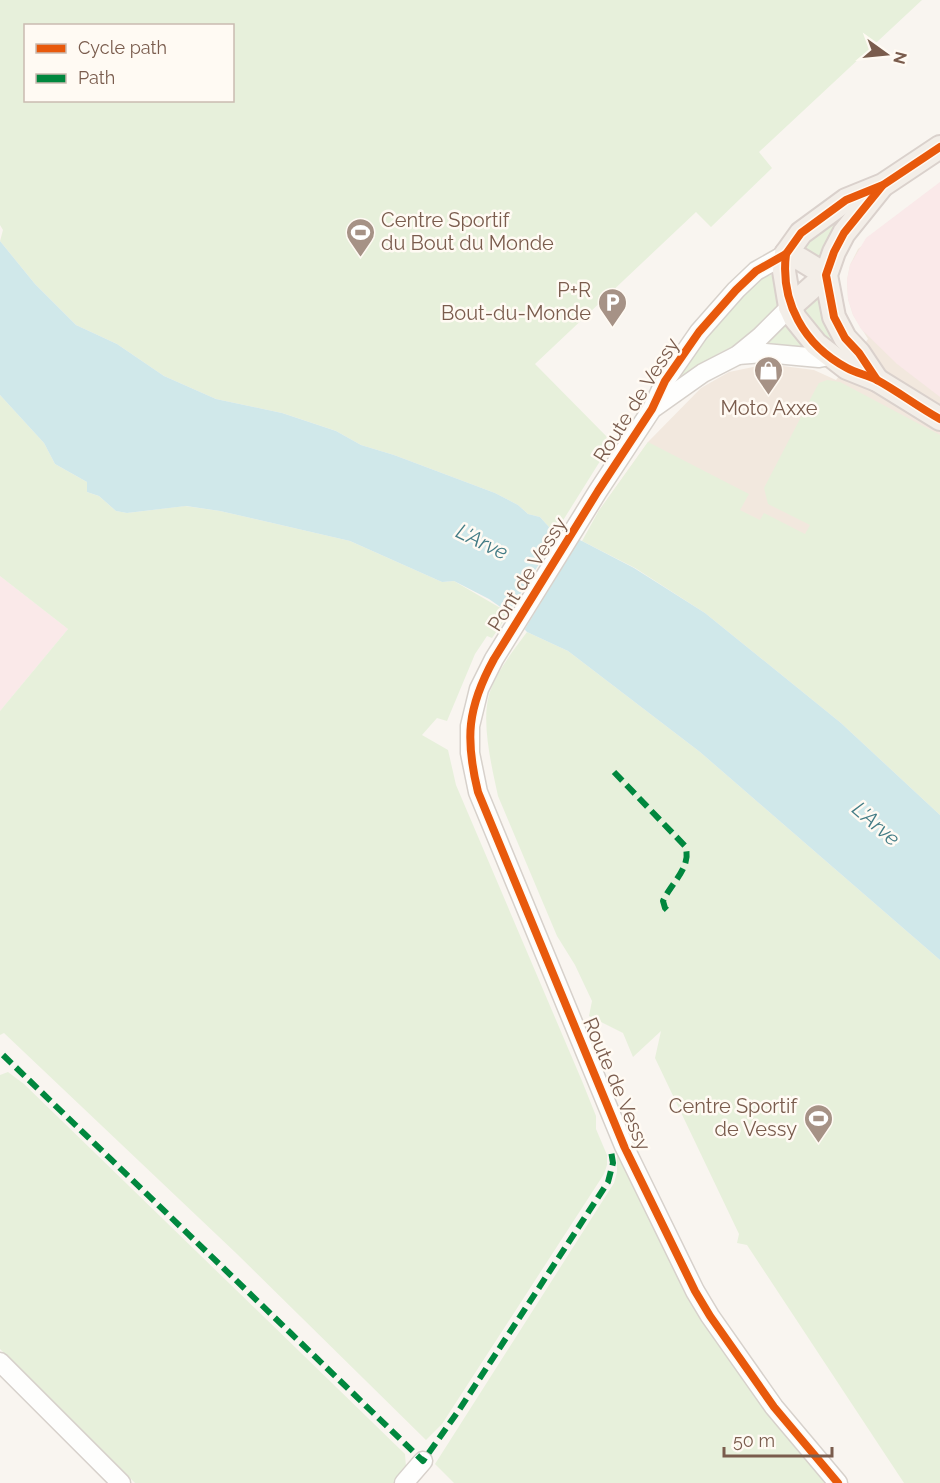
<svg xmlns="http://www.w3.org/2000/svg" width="940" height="1483" font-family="Raleway,sans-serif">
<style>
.residential{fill:#f2e8de}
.medical{fill:#fae9e9}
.green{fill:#e7f0db;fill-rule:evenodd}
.water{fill:#d0e8ea}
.pier{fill:#f9f5f0}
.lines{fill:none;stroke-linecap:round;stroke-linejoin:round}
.minor-casing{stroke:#d7d1cb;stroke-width:21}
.major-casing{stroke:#dad1cc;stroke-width:26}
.minor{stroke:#fefefd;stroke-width:18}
.major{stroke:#f3eee8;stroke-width:22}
.quiet{stroke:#00873e;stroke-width:6;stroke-dasharray:12 6;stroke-linecap:butt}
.cycleway-casing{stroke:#fffaf3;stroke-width:11}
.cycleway{stroke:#e8590c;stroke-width:8}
.labels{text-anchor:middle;stroke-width:5;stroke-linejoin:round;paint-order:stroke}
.poi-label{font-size:20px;fill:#7a5c4d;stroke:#fffaf3;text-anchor:end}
.street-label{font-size:20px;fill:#7a5c4d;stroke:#fffaf3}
.water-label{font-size:21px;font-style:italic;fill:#437c86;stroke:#fffaf3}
</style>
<rect width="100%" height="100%" fill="#f9f5f0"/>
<polygon class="residential" points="940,183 940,753 598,512 648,442 701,388 729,372 767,364 814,370 836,380 868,339 853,315 848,299 847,280 850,265 858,249"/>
<g class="medical">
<polygon points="940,182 940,397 897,364 861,329 853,315 848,299 847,280 850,265 866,238"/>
<polygon points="0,576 68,629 0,711"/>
</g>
<g class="green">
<path d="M0,0h922l-163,152 13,16 -61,59 -15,-15 -161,152 77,78 -55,88 -8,-3 -9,-10 -12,-3 -10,-9 -23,-12 -101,-38 -33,-10 -25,-14 -54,-18 -66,-14 -52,-23 -47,-32 -41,-19 -41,-41 -35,-43 3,-11 -3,-5zM26,26h206v74h-206z"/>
<polygon points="854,204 822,257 802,250 803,246"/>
<path d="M771,275l4,2 4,31 -31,31 -29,14 -45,31c18,-28 63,-103 97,-109z"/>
<polygon points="822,289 833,329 829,344 803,311 803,304"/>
<polygon points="786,319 810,351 756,349"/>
<polygon points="827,380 840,382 940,435 940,815 841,723 705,613 635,568 582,541 598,512 648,442 749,494 740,510 760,520 764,513 805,534 810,525 768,504 764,488 815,390 819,383"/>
<polygon points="0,395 44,443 55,464 87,482 87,492 99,496 116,511 127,513 185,506 220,511 350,541 442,582 454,581 509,613 492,638 487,636 475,654 447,721 437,718 422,735 448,750 456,785 582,1081 596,1116 596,1129 607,1155 607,1165 604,1174 442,1424 426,1440 237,1254 4,1033 0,1035 0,711 68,629 0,576"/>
<path d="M527,632l41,19 132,101 240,208v523h-36l-157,-238 -10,-2 2,-9 -84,-176 6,-27 -28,26 -10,-24 -34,-17 3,-15 -17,-36 -18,-29 -59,-140c-6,-28 -17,-73 -9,-101 7,-23 24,-44 38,-63z"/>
<polygon points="8,1072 24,1084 405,1454 406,1467 395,1483 135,1483 0,1349 0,1075"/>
<polygon points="617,1153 638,1189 668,1257 692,1303 730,1360 780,1428 829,1483 454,1483 435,1464 614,1183 617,1172"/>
</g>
<polygon class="water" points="0,241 35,284 76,325 117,344 164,376 216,399 282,413 336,431 361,445 394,455 495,493 518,505 528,514 540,517 549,527 582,541 634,568 705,613 841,723 940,815 940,960 700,752 568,651 527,632 509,613 489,599 454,581 442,582 350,541 220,511 186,506 127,513 116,511 99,496 87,492 87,482 55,464 44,443 0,395"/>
<polygon class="pier" points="561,529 581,537 523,632 507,615"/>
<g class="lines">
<defs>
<g id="minor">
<polyline points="786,254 756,271 736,290 699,332 665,381 652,409 598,491 494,659 479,689 470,726 470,753 478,792 624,1146 695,1291 710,1316 774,1407 838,1483"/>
<polyline points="738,355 765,353 819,358 829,356"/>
<polyline points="655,407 703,373 738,355 760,337 790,307"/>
<polyline points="0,1362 121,1483"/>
<polyline points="404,1483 423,1461"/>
</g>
<g id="major">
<polyline points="940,147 883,185 846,200 801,233 786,254 784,271 790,307 795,318 816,344 847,368 877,380 940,419"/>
<polyline points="786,254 800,259 826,275"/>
<polyline points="790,307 826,275"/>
<polyline points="877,380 859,353 845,338 834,317 826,275 834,252 844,233 881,187"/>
</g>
</defs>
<use href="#minor" class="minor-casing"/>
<use href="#major" class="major-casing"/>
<use href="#minor" class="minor"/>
<use href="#major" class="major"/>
<g class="quiet">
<path d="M614,772l71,74c8,20 -14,37 -22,55l2,7 5,5"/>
<polyline points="3,1055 423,1461 459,1410 608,1182 613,1163 611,1151"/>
</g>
<defs>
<g id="cycleway">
<path d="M786,254c-6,48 18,91 61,114 9,5 20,7 30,12 22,12 41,27 63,39"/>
<polyline points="877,380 859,353 845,338 834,317 826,275 834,252 844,233 882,186"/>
<path d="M838,1483l-64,-76 -64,-91 -15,-25 -71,-145 -146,-354c-13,-53 -11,-84 16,-133l104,-168 54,-82 13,-28 34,-49 37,-42 20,-19 30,-17 15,-21 45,-33 37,-15 57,-38"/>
</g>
</defs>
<use href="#cycleway" class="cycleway-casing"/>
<use href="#cycleway" class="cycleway"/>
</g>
<defs>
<symbol id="stadium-pin" viewBox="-11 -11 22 30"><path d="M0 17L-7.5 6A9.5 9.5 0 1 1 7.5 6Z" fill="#a69286" stroke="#fffaf3"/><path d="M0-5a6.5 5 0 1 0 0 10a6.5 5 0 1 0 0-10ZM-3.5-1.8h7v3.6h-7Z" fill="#fff"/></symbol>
<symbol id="parking-pin" viewBox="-11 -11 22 30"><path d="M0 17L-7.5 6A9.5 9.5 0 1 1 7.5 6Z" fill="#a69286" stroke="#fffaf3"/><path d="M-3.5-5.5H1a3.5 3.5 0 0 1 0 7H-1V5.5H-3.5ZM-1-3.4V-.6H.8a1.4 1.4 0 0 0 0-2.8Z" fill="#fff"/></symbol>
<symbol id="shop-pin" viewBox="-11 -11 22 30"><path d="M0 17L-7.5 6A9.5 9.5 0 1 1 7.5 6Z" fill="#a69286" stroke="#fffaf3"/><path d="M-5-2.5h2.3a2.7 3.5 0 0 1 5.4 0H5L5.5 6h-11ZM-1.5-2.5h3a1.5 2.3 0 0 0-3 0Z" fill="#fff"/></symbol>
</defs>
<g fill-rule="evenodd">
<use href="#stadium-pin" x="344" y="216" width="33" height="45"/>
<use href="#parking-pin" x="596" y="286" width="33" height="45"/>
<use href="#shop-pin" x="752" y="354" width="33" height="45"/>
<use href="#stadium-pin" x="802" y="1102" width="33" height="45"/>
</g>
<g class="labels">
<g class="poi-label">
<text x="381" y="227" text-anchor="start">Centre Sportif<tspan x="381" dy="23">du Bout du Monde</tspan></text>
<text x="591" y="297">P+R<tspan x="591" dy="23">Bout-du-Monde</tspan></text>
<text x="769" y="415" text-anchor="middle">Moto Axxe</text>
<text x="797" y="1113">Centre Sportif<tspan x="797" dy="23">de Vessy</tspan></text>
</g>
<g class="street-label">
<text transform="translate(636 400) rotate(-58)" y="7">Route de Vessy</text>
<text transform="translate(527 574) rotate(-58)" y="7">Pont de Vessy</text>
<text transform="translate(617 1084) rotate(67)" y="7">Route de Vessy</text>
</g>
<g class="water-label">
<text transform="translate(482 542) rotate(26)" y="7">L'Arve</text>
<text transform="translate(876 824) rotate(41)" y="7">L'Arve</text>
</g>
</g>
<rect x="24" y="24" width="210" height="78" fill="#fffaf3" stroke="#cabbb1" stroke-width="1.5"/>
<rect x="36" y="44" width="30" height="9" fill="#e8590c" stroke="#cabbb1" stroke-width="1.5"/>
<text x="78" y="54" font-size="18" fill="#7a5c4d">Cycle path</text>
<rect x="36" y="74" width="30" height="9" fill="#00873e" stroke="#cabbb1" stroke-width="1.5"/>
<text x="78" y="84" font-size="18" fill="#7a5c4d">Path</text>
<g transform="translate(886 54) rotate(105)" stroke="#fffaf3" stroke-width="4.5" paint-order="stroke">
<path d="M0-4.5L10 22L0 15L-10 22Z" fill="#7a5c4d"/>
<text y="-9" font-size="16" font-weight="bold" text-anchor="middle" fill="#7a5c4d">N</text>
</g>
<path d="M724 1447v9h108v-9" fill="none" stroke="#7a5c4d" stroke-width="3"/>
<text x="733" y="1447" font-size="18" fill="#7a5c4d" stroke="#fffaf3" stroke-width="4.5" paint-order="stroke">50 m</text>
</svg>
